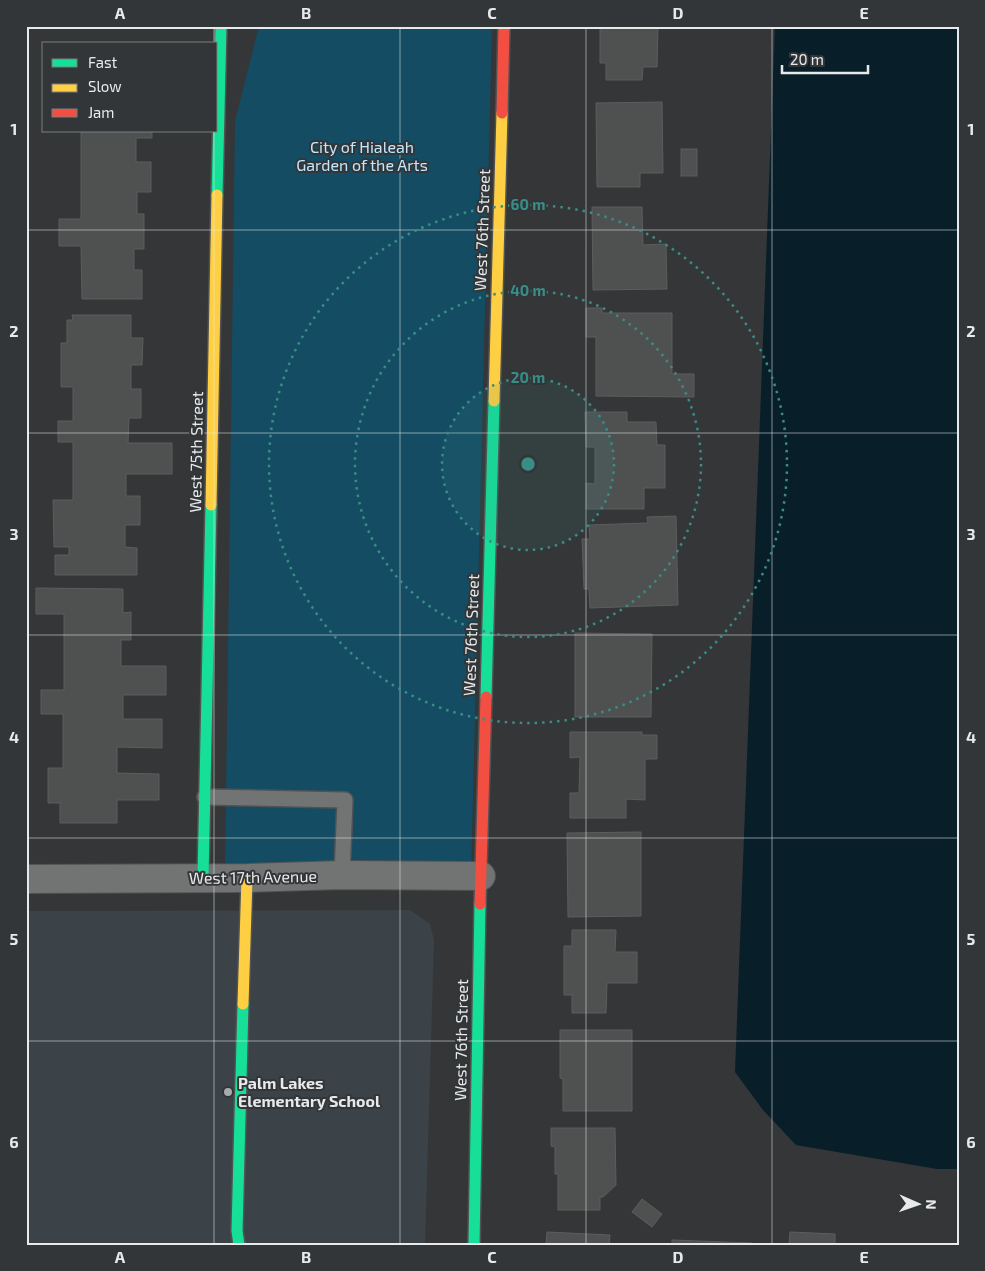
<svg xmlns="http://www.w3.org/2000/svg" width="985" height="1271" font-family="'Exo 2',sans-serif">
<style>
.built{fill:#3b4348}
.green{fill:#144c63}
.water{fill:#081e29}
.building{fill:#4f5151;stroke:#5c5d5e}
.lines{fill:none;stroke-linecap:round;stroke-linejoin:round}
.lane-casing{stroke:#515253;stroke-width:18}
.street-casing{stroke:#515253;stroke-width:30}
.fast-casing{stroke:#515253;stroke-width:14}
.slow-casing{stroke:#515253;stroke-width:14}
.jam-casing{stroke:#515253;stroke-width:14}
.lane{stroke:#727373;stroke-width:15}
.street{stroke:#727373;stroke-width:28}
.fast{stroke:#16e098;stroke-width:11}
.slow{stroke:#ffcf43;stroke-width:11}
.jam{stroke:#f24e42;stroke-width:11}
.grid{fill:none;stroke:#e7e9ea;stroke-width:1;stroke-opacity:0.55}
.ring{fill:none;stroke:#3a8d87;stroke-width:2.5;stroke-dasharray:2.5 5}
.poi-dot{fill:#a8aaab;stroke:#333638;stroke-width:2}
.labels{text-anchor:middle;stroke-width:4;stroke-linejoin:round;paint-order:stroke}
.park-label{font-size:16px;fill:#c0e7fd;stroke:#333638}
.street-label{font-size:16px;fill:#e7e9ea;stroke:#333638}
.poi-label{font-size:16px;font-weight:bold;fill:#e7e9ea;stroke:#333638;text-anchor:start}
.centre{fill:#3a8d87;stroke:#333638;stroke-width:2.5}
.ring-label{font-size:15px;text-anchor:middle;font-weight:bold;fill:#3a8d87;stroke:#333638;stroke-width:4;stroke-linejoin:round;paint-order:stroke}
.neatline{fill:none;stroke:#e7e9ea;stroke-width:2}
.grid-label{font-size:16px;text-anchor:middle;font-weight:bold;fill:#e7e9ea}
</style>
<rect width="100%" height="100%" fill="#343637"/>
<polygon class="built" points="410,910 430,924 434,940 425,1245 26,1245 26,911"/>
<polygon class="green" points="259,26 492,26 471,877 225,873 235,121"/>
<polygon class="water" points="775,26 959,26 959,1169 937,1169 796,1145 763,1110 735,1072"/>
<g class="building">
<polygon points="600,26 658,26 657,67 643,67 642,80 606,80 606,63 600,63"/>
<polygon points="662,102 663,173 640,173 640,187 597,187 596,103"/>
<polygon points="81,131 152,131 152,138 136,138 136,162 151,162 151,192 137,192 137,214 144,214 144,249 134,249 134,270 142,270 142,299 82,299 81,246 59,246 59,219 81,219"/>
<rect x="681" y="149" width="16" height="27"/>
<polygon points="592,207 642,207 643,245 666,244 667,289 593,290"/>
<polygon points="586,308 602,308 602,313 672,313 672,374 694,374 694,397 596,396 596,337 586,337"/>
<polygon points="72,315 131,315 131,338 143,338 142,365 131,365 131,389 141,389 141,418 129,418 128,443 172,443 172,474 126,474 126,496 140,496 140,525 125,525 125,547 137,548 137,575 55,575 55,555 69,555 69,547 54,547 53,500 73,500 73,442 58,442 58,421 73,421 73,387 61,387 61,343 67,343 67,320 73,320"/>
<polygon points="585,412 627,412 627,422 656,422 657,445 665,445 665,488 644,488 644,509 586,509 586,483 595,484 595,447 586,447"/>
<polygon points="676,516 678,605 590,608 589,589 584,589 582,539 590,539 589,525 648,523 647,517"/>
<polygon points="36,588 123,589 123,613 131,612 131,640 121,640 121,666 166,666 166,695 123,695 123,719 162,719 162,748 117,747 117,773 159,774 159,800 117,800 117,823 60,823 60,803 48,803 48,768 63,768 63,714 41,714 41,690 64,690 64,614 36,614"/>
<polygon points="575,633 652,634 651,717 575,717"/>
<polygon points="570,732 642,732 642,735 657,735 657,759 645,759 645,800 626,799 626,818 570,818 570,793 579,793 580,757 570,758"/>
<polygon points="641,832 641,916 568,917 567,833"/>
<polygon points="572,930 616,930 615,952 637,952 637,983 607,983 606,1013 572,1013 572,995 564,995 564,946 572,946"/>
<polygon points="560,1030 632,1030 632,1111 563,1111 563,1079 560,1078"/>
<polygon points="551,1128 615,1128 616,1185 603,1197 600,1197 600,1210 558,1210 558,1174 555,1174 555,1147 551,1146"/>
<polygon points="642,1199 662,1214 652,1227 632,1212"/>
<polygon points="547,1232 610,1235 609,1245 546,1245"/>
<polygon points="790,1232 835,1234 835,1245 789,1245"/>
<polygon points="672,1240 752,1243 752,1245 672,1245"/>
</g>
<g class="lines">
<defs>
<polyline id="lane" points="205,797 345,800 342,875"/>
<polyline id="street" points="26,879 247,878 342,875 481,876"/>
<g id="fast">
<polyline points="217,195 221,26"/>
<polyline points="486,697 494,401"/>
<polyline points="203,878 211,505"/>
<polyline points="239,1245 237,1231 243,1004"/>
<polyline points="474,1245 480,904"/>
</g>
<g id="slow">
<polyline points="494,401 502,113"/>
<polyline points="211,505 217,195"/>
<polyline points="243,1004 247,878"/>
</g>
<g id="jam">
<polyline points="502,113 504,26"/>
<polyline points="480,904 486,697"/>
</g>
</defs>
<use href="#lane" class="lane-casing"/>
<use href="#street" class="street-casing"/>
<use href="#fast" class="fast-casing"/>
<use href="#slow" class="slow-casing"/>
<use href="#jam" class="jam-casing"/>
<use href="#lane" class="lane"/>
<use href="#street" class="street"/>
<use href="#fast" class="fast"/>
<use href="#slow" class="slow"/>
<use href="#jam" class="jam"/>
</g>
<path class="grid" d="M214,26v18M400,26v1219M586,26v1219M772,26v1219M214,131v1114M26,230h933M26,433h933M26,635h933M26,838h933M26,1041h933"/>
<circle cx="528" cy="464" r="86" fill="#3a8d87" fill-opacity=".12"/>
<g class="ring">
<circle cx="528" cy="464" r="86"/>
<circle cx="528" cy="464" r="173"/>
<circle cx="528" cy="464" r="259"/>
</g>
<circle class="poi-dot" cx="228" cy="1092" r="5"/>
<g class="labels">
<g class="park-label">
<text x="362" y="153">City of Hialeah<tspan x="362" dy="18">Garden of the Arts</tspan></text>
</g>
<g class="street-label">
<text transform="translate(482 230) rotate(-88)" y="6">West 76th Street</text>
<text transform="translate(196 452) rotate(-89)" y="6">West 75th Street</text>
<text transform="translate(471 635) rotate(-88)" y="6">West 76th Street</text>
<text transform="translate(253 877) rotate(-1)" y="6">West 17th Avenue</text>
<text transform="translate(461 1040) rotate(-89)" y="6">West 76th Street</text>
</g>
<g class="poi-label">
<text x="238" y="1089">Palm Lakes<tspan x="238" dy="18">Elementary School</tspan></text>
</g>
</g>
<circle cx="528" cy="464" r="8" class="centre"/>
<g class="ring-label">
<text x="528" y="210">60 m</text>
<text x="528" y="296">40 m</text>
<text x="528" y="383">20 m</text>
</g>
<rect width="985" height="1271" fill="none" stroke="#333638" stroke-width="55"/>
<rect x="42" y="42" width="175" height="90" fill="#333638" stroke="#7b7e7f"/>
<rect x="52" y="59" width="25" height="8" fill="#16e098" stroke="#7b7e7f"/>
<text x="88" y="68" font-size="15" fill="#e7e9ea">Fast</text>
<rect x="52" y="84" width="25" height="8" fill="#ffcf43" stroke="#7b7e7f"/>
<text x="88" y="92" font-size="15" fill="#e7e9ea">Slow</text>
<rect x="52" y="109" width="25" height="8" fill="#f24e42" stroke="#7b7e7f"/>
<text x="88" y="118" font-size="15" fill="#e7e9ea">Jam</text>
<g transform="translate(918 1204) rotate(92)" stroke="#333638" stroke-width="4" paint-order="stroke">
<path d="M0-4L9 19L0 12L-9 19Z" fill="#e7e9ea"/>
<text y="-8" font-size="14" font-weight="bold" text-anchor="middle" fill="#e7e9ea">N</text>
</g>
<path d="M782 65v8h86v-8" fill="none" stroke="#e7e9ea" stroke-width="2.5"/>
<text x="790" y="65" font-size="15" fill="#e7e9ea" stroke="#333638" stroke-width="4" paint-order="stroke">20 m</text>
<rect x="28" y="28" width="930" height="1216" class="neatline"/>
<g class="grid-label">
<text x="120" y="19">A</text>
<text x="306" y="19">B</text>
<text x="492" y="19">C</text>
<text x="678" y="19">D</text>
<text x="864" y="19">E</text>
<text x="14" y="135">1</text>
<text x="971" y="135">1</text>
<text x="14" y="337">2</text>
<text x="971" y="337">2</text>
<text x="14" y="540">3</text>
<text x="971" y="540">3</text>
<text x="14" y="743">4</text>
<text x="971" y="743">4</text>
<text x="14" y="945">5</text>
<text x="971" y="945">5</text>
<text x="14" y="1148">6</text>
<text x="971" y="1148">6</text>
<text x="120" y="1263">A</text>
<text x="306" y="1263">B</text>
<text x="492" y="1263">C</text>
<text x="678" y="1263">D</text>
<text x="864" y="1263">E</text>
</g>
</svg>
